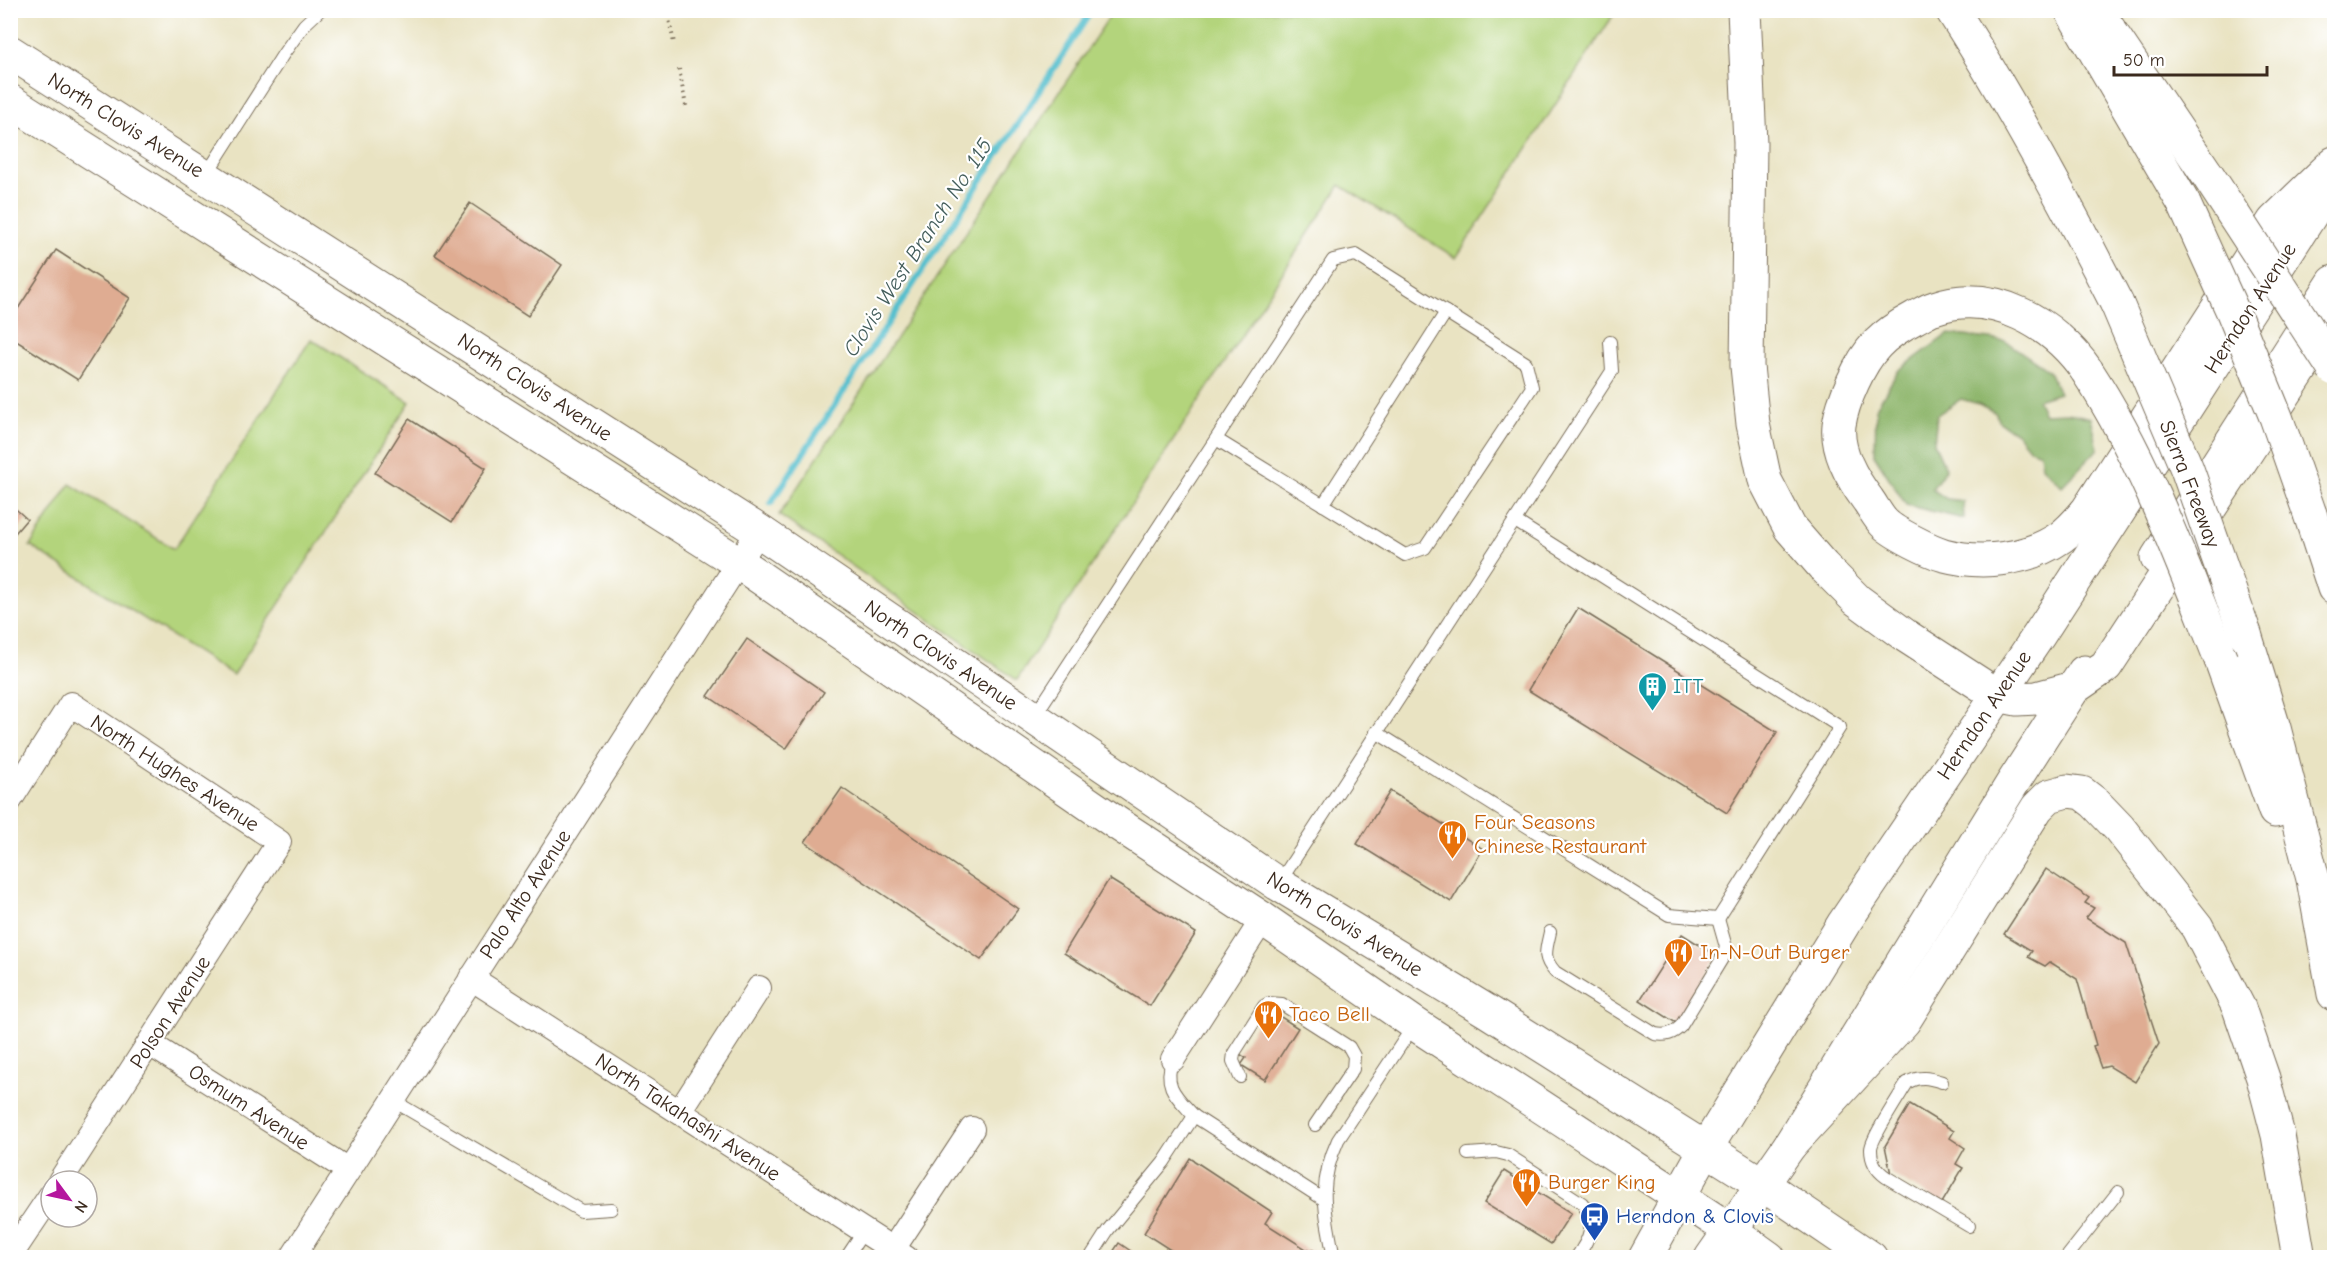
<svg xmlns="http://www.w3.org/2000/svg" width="2345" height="1268" font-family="'Comic Neue',sans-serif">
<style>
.green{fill:#b3d47c;stroke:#777f4d;stroke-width:1.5}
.forest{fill:#8eb66c;stroke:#647045;stroke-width:1.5}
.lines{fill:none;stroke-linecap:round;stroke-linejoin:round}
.stream{stroke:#54bfce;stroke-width:6}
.building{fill:#dfac92}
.lane-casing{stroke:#786b57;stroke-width:14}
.street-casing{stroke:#786b57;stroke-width:26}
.secondary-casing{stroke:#786b57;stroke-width:35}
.primary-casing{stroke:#786b57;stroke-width:35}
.highway-casing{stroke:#786b57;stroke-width:35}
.path{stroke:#786b57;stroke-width:4;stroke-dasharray:1.5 4.5;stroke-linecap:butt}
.lane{stroke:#fff;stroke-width:12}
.street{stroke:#fff;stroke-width:24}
.secondary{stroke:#fff;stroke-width:33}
.primary{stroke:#fff;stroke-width:33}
.highway{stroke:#fff;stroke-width:33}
.highway-bridge-casing{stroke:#786b57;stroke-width:35;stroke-linecap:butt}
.highway-bridge{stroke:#fff;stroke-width:33}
.labels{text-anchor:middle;stroke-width:4.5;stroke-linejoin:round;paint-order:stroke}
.street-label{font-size:21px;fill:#3b2a1e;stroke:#fff}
.culture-label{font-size:21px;fill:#0d838f;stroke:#fff;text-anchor:start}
.food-label{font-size:21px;fill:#c56008;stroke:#fff;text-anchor:start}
.transit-label{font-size:21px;fill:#164399;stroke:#fff;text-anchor:start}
.water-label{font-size:22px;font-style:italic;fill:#445e5c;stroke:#fff}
</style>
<rect width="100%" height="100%" fill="#fff"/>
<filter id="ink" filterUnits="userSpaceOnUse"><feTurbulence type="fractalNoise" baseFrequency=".0167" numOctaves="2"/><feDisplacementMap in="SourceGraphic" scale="12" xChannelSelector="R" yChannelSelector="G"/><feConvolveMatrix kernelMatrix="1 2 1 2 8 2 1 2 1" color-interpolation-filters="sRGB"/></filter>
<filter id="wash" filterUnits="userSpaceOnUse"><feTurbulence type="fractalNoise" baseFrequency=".008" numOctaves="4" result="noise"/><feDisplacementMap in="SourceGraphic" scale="24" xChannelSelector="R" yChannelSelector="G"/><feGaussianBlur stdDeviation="1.35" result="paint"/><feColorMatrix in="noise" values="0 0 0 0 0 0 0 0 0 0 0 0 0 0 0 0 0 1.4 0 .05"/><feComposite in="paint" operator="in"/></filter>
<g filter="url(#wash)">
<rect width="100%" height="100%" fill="#e9e3c2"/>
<g class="green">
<polygon points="1113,11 1616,11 1456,258 1340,185 1017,680 779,515"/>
<polygon points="311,339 410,402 233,675 30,546 70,484 174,549"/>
</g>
<polygon class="forest" points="1948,334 2005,341 2049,371 2059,393 2037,400 2044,414 2068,413 2091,418 2098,449 2062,486 2042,467 2040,453 2030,449 2018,434 1998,421 1996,413 1979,404 1961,399 1937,415 1934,443 1946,469 1932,489 1947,499 1963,501 1964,519 1906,505 1875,456 1876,408 1898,371"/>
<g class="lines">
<polyline class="stream" points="771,503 1092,10"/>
</g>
<g id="blocks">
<g class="building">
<polygon points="470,203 562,265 528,316 435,255"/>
<polygon points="56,250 130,298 78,380 10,337 10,321"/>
<polygon points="409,419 486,468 452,522 375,473"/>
<polygon points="10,504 27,519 10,539"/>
<polygon points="1578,608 1777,732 1727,813 1528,690"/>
<polygon points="747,639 824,692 786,749 708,696"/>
<polygon points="842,788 1018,909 981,960 805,842"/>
<polygon points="1390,791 1483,849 1451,902 1357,844"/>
<polygon points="2046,869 2089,898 2085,903 2094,908 2086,918 2126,943 2159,1044 2135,1082 2109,1066 2101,1068 2093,1046 2096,1045 2077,979 2050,962 2045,966 2028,957 2032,951 2004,934"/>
<polygon points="1109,879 1196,933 1150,1006 1064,953"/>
<polygon points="1682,934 1717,956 1676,1023 1640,1000"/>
<polygon points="1267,1008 1298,1028 1265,1080 1241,1065 1246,1058 1238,1053"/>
<polygon points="1910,1104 1954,1131 1950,1138 1965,1148 1956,1164 1963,1168 1942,1203 1891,1174 1885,1146"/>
<polygon points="1190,1158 1272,1212 1265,1223 1309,1251 1313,1250 1315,1258 1183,1258 1144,1233"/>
<polygon points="1504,1171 1571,1213 1551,1244 1484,1203"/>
<polygon points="1119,1243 1141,1258 1109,1258"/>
</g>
</g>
</g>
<g filter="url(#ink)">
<use href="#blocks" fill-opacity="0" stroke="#786b57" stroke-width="1.5"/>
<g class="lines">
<defs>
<g id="lane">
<polyline points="206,175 284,53 304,25 320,10"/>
<polyline points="1323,505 1446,312"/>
<polyline points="1034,717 1333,260 1356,255 1526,363 1532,387 1425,548 1405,555 1216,439"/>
<polyline points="1376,732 1669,915 1718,919 1840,727 1515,521"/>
<polyline points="1279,883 1612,371 1610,342"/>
<path d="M1550,932c-4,19 -8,25 5,40l100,62c11,2 18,0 26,-8l42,-69 3,-10 -8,-28"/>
<polyline points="1240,1077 1233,1061 1234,1053 1264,1006 1269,1003 1282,1004 1349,1047 1354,1056 1353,1069 1315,1125"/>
<path d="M1942,1082c-13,-4 -22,-7 -35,1 -7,12 -36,56 -36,66 0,13 5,21 15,28l83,49"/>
<polyline points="392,1100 581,1211 611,1209"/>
<polyline points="1194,1116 1323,1199"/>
<path d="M1468,1154l28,-2 12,3 74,48c15,20 8,36 -6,55"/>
<polyline points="846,1258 864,1231"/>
<path d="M1090,1258l18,-28 56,-68 30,-46c-17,-19 -32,-30 -21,-57"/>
<path d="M1334,1258c-9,-48 -17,-72 4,-118l76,-115"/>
<polyline points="2066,1258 2118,1192"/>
</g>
<g id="street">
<polyline points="10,800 71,704 279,842 60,1181"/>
<polyline points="471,978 906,1258"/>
<polyline points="150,1044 348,1170"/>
<polyline points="1173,1059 1263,919"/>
<polyline points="680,1111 759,988"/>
<polyline points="893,1249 972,1129"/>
<polyline points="10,1256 51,1195"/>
<polyline points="292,1258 759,531"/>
</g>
<g id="secondary">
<polyline points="1762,1184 1871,1258"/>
<polyline points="1730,1230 1769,1258"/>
</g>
<g id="primary">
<polyline points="10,52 759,531 1278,884 1487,1011 1762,1184"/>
<polyline points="10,101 739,563 1115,822 1263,919 1415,1024 1730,1230"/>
<polyline points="2157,558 2334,282"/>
<polyline points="1645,1258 1706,1148 1844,923 2039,635 2334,179"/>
<polyline points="1711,1258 1790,1145 2012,784 2084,672"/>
</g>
<g id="highway">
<polyline points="1744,10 1750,143 1747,366 1753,424 1765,480 1790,528 1823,566 1857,600 1906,636 1997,695 2017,699 2037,698 2074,688 2106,666 2334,319"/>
<path d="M1952,10c61,95 114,194 165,294"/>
<polyline points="2071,10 2184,204"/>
<polyline points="2096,10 2207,174"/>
<path d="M2087,371c-32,-47 -94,-84 -153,-63 -7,2 -14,7 -20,10 -32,17 -46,31 -61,64 -6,13 -12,29 -14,43 -3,27 14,55 29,75 5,7 10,17 16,23 10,10 46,28 60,32 38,10 84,5 117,-18 10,-7 18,-17 26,-26l187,-290 60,-58"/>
<polyline points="2310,514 2334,588"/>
<polyline points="2245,634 2274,728 2313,879 2334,994"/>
<polyline points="2221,660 2275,811"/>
<polyline points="1790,1145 1904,1021 2037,808 2049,796 2067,791 2082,793 2095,803 2119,828 2197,927 2239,1008 2263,1078 2278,1135 2299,1258"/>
</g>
</defs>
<use href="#lane" class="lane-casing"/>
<use href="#street" class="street-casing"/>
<use href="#secondary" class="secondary-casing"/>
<use href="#primary" class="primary-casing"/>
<use href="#highway" class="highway-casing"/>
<g class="path">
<polyline points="667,10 674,43"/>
<polyline points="679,69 686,106"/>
</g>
<use href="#lane" class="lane"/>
<use href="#street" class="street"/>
<use href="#secondary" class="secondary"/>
<use href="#primary" class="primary"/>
<use href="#highway" class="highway"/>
<defs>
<g id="highway-bridge">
<polyline points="2207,174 2334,369"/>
<polyline points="2184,204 2233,312 2276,417 2310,514"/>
<polyline points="2117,304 2187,469 2245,634"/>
<path d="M2087,371c58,89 95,191 134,289"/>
</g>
</defs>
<use href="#highway-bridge" class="highway-bridge-casing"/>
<use href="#highway-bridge" class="highway-bridge"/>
</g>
</g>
<defs>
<symbol id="building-pin" viewBox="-11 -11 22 30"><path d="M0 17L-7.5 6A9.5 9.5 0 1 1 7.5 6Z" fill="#0f9aa8" stroke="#fff"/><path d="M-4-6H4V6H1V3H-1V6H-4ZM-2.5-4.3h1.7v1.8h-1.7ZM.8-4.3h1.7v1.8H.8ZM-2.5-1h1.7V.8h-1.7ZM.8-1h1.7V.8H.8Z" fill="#fff"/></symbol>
<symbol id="restaurant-pin" viewBox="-11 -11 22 30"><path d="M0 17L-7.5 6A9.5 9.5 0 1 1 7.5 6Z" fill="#e8710a" stroke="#fff"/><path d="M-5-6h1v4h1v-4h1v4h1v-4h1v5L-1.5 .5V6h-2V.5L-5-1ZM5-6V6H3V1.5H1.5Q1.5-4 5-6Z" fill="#fff"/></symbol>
<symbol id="bus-pin" viewBox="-11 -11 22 30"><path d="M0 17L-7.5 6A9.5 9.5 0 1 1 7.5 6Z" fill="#1a4fb4" stroke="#fff"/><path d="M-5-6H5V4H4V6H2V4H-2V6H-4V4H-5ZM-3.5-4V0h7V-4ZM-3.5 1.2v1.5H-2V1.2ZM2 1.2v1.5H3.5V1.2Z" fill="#fff"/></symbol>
</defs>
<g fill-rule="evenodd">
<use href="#building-pin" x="1636" y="670" width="33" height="45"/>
<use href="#restaurant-pin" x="1436" y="818" width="33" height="45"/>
<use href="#restaurant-pin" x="1662" y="936" width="33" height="45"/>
<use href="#restaurant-pin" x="1252" y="998" width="33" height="45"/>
<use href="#restaurant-pin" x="1510" y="1166" width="33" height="45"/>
<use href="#bus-pin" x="1578" y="1200" width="33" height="45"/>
</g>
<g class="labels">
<g class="street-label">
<text transform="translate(126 125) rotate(32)" y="7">North Clovis Avenue</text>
<text transform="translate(2250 308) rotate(-57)" y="7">Herndon Avenue</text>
<text transform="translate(535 387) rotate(33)" y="7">North Clovis Avenue</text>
<text transform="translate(2190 484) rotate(69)" y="7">Sierra Freeway</text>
<text transform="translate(941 655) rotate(34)" y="7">North Clovis Avenue</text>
<text transform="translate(1984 715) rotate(-56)" y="7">Herndon Avenue</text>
<text transform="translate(175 773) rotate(33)" y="7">North Hughes Avenue</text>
<text transform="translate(525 894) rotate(-57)" y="7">Palo Alto Avenue</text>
<text transform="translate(1345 924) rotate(32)" y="7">North Clovis Avenue</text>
<text transform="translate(170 1012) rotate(-57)" y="7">Polson Avenue</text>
<text transform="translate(249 1107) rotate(33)" y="7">Osmum Avenue</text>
<text transform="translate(688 1117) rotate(33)" y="7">North Takahashi Avenue</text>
</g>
<g class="culture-label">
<text x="1673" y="693">ITT</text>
</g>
<g class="food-label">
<text x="1474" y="829">Four Seasons<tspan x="1474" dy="24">Chinese Restaurant</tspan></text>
<text x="1700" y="959">In-N-Out Burger</text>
<text x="1289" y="1021">Taco Bell</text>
<text x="1548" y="1189">Burger King</text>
</g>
<g class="transit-label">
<text x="1616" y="1223">Herndon &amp; Clovis</text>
</g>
<g class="water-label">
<text transform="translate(917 247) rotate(-57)" y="8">Clovis West Branch No. 115</text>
</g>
</g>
<rect width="2345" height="1268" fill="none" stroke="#fff" stroke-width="36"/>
<g transform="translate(69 1199) rotate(123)"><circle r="28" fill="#ffffff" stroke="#b1aaa5" stroke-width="1.5"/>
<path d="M0-4.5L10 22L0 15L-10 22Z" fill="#b5179e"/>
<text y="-9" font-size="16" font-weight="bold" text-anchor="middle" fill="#3b2a1e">N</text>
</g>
<path d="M2114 66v9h153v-9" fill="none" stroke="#3b2a1e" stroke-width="3"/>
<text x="2123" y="66" font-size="18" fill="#3b2a1e" stroke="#ffffff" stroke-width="4.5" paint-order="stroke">50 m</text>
</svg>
